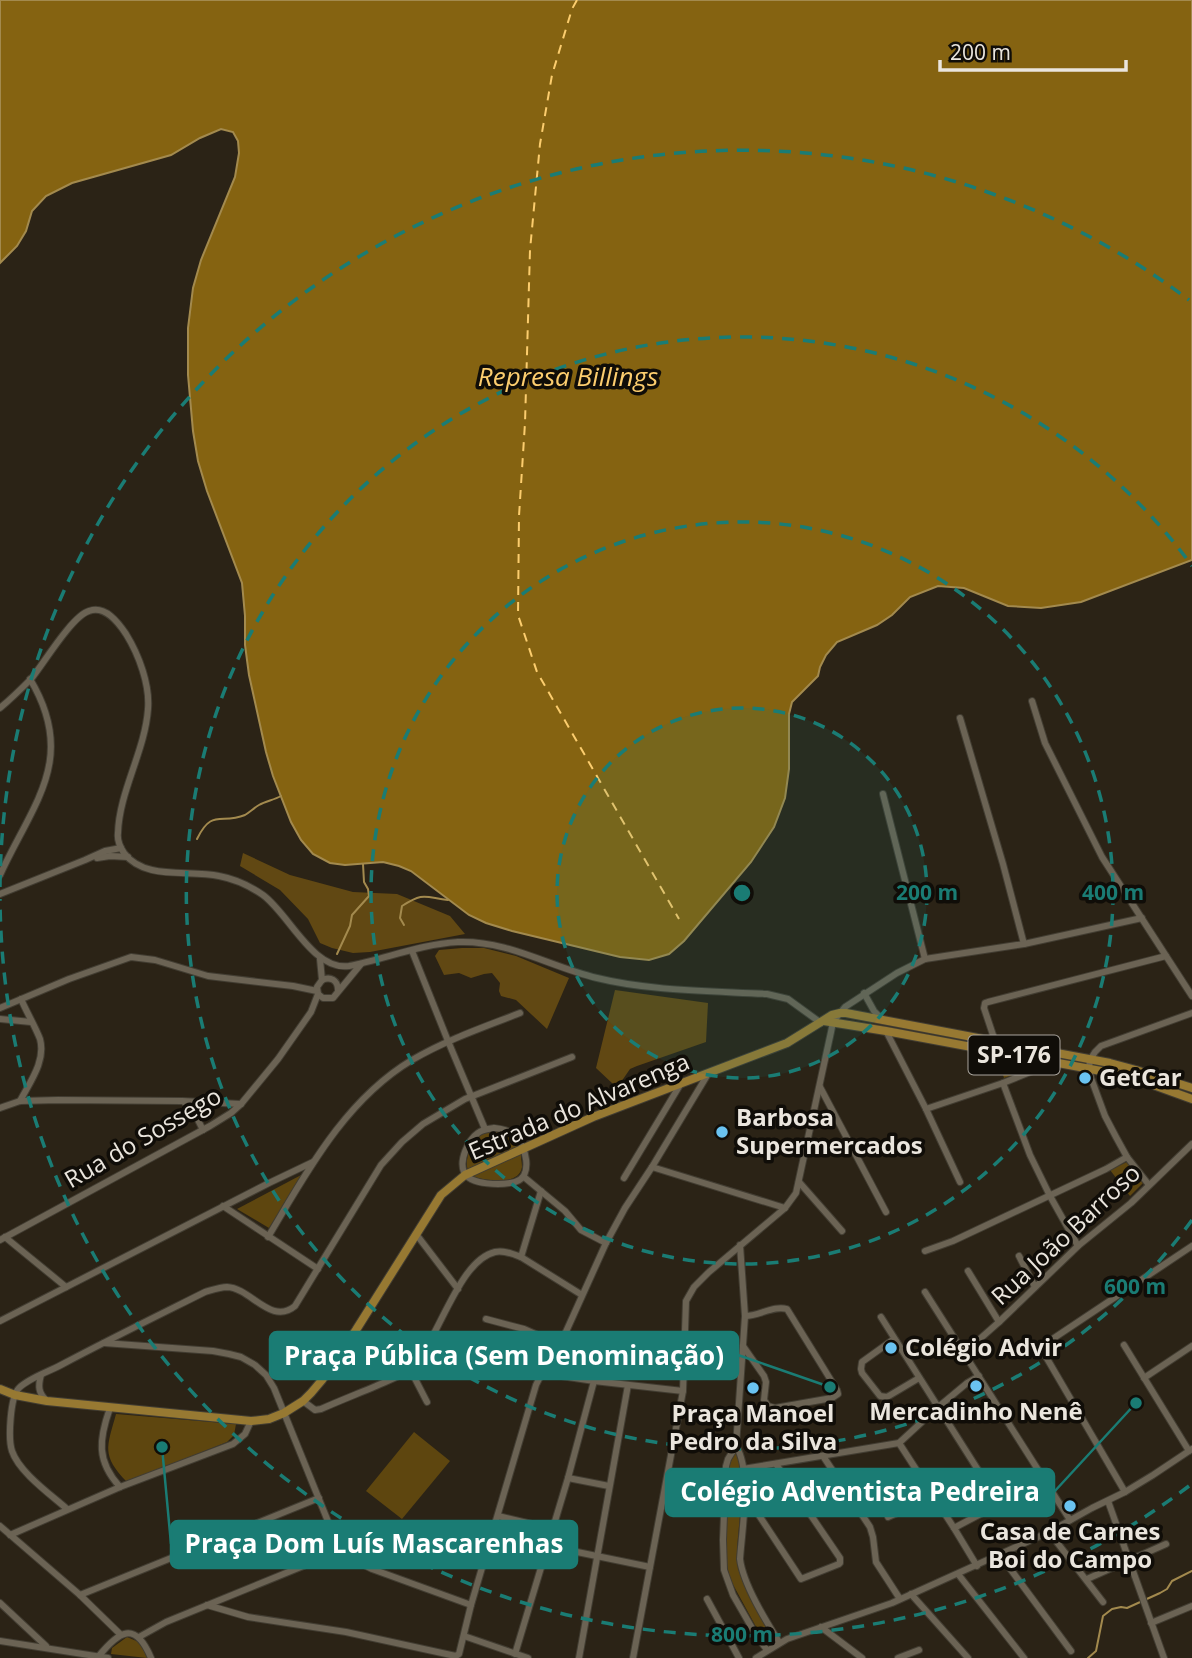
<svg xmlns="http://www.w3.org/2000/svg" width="1192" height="1658" font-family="'Open Sans',sans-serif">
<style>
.green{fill:#5e460f}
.forest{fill:#614813}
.water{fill:#856311;stroke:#a38a4e;stroke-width:2}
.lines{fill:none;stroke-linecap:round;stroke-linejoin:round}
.stream{stroke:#a38a4e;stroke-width:2}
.ferry{stroke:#fccd6e;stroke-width:2;stroke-dasharray:9 7;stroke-linecap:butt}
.minor-casing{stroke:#423d32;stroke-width:8}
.major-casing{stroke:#423d32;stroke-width:10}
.minor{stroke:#6b6354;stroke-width:6}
.major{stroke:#977932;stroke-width:8}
.ring{fill:none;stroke:#1a7c74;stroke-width:3.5;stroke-dasharray:12 9}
.poi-dot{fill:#6ac3f1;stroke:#100d08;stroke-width:2.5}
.labels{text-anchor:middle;stroke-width:7;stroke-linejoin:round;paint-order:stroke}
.shield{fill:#100d08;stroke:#a9a49d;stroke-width:2}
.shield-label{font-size:23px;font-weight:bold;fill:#eae5dd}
.poi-label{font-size:24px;font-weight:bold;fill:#eae5dd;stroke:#100d08;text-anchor:start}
.street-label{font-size:24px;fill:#eae5dd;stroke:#100d08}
.water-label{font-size:26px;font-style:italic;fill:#fccd6e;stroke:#100d08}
.centre{fill:#1a7c74;stroke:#100d08;stroke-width:3.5}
.ring-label{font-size:21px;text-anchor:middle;font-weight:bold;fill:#1a7c74;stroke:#100d08;stroke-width:7;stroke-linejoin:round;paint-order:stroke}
.leader{fill:none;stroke:#1a7c74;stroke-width:2.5}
.callout-dot{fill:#1a7c74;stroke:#100d08;stroke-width:2.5}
.callout{fill:#1a7c74;stroke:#1a7c74;stroke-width:2.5}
.callout-label{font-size:26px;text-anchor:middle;font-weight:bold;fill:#fff}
</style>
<rect width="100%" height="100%" fill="#2b2316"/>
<g class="green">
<polygon points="997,1056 1045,1064 1004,1078"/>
<path d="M486,1131c9,0 20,-1 27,5 5,5 8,13 8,20 0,3 1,7 1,11 -3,18 -31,14 -44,11 -19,-4 -10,-30 -1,-40 2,-2 8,-5 9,-7z"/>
<polygon points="1129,1161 1143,1183 1130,1196 1110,1170"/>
<polygon points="303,1174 269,1228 237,1209"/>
<path d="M116,1414l120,10 -2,11 -7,7 -100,40c-26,-27 -20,-35 -11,-68z"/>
<polygon points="414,1432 450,1461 402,1519 366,1491"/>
<polygon points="736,1451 740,1457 741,1488 727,1488 729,1465"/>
<polygon points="726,1515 740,1515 737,1549 738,1569 776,1642 767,1647 730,1579 725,1557"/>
<polygon points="127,1637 141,1643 147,1658 111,1654 112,1648"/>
</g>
<g class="forest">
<polygon points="243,853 290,875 353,892 397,894 450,916 465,934 370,952 353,953 332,948 320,943 308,919 280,890 240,866"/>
<polygon points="462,948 484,948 516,956 569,978 547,1029 516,1000 501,996 499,991 500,983 492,973 484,974 471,978 459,973 444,975 435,956 439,950"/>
<polygon points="615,990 708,1003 706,1042 637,1066 630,1069 619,1085 613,1084 596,1068"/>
</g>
<polygon class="water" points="0,0 1192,0 1192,560 1081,602 1041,608 1008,606 964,588 938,586 910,597 892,615 877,625 837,642 826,655 820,667 818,676 792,702 789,714 789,769 785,798 774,827 751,862 684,941 669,954 649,960 620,957 512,931 486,923 469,915 411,871 399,866 383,862 345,865 330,863 313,854 301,840 291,822 273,776 266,752 249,675 245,645 245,616 242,583 207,491 198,461 193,431 188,375 188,328 193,288 201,260 235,177 239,153 238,141 233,132 221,129 200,138 171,155 72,183 46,196 32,211 26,231 17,246 0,263"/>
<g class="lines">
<g class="stream">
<path d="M197,839c15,-31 24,-14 48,-24 5,-3 9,-7 14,-10 7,-4 15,-5 22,-9"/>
<path d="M404,925l-4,-7 2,-12c22,-14 22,-9 46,-6"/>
<polyline points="337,954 350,926 352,915 369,896 368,889 364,882 363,864"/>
<polyline points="1088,1658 1096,1651 1103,1616 1112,1609 1121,1607 1127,1608 1160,1593 1167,1589 1172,1581 1192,1571"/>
</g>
<polyline class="ferry" points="577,0 572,9 552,75 540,144 530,250 525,423 519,516 518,615 537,672 679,919"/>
<defs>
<g id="minor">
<polyline points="1032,701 1045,743 1102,857 1192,996"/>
<path d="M0,708c11,-9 21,-19 31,-29 13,-16 41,-63 58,-68 16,-6 29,11 37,23 13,21 24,51 22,75 -3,42 -29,83 -30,124 -1,7 2,14 6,20 21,28 65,16 95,23 16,3 31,10 44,19 26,19 50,76 86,71 36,-7 72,-22 109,-24 50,-2 92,25 139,36 52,13 116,13 170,16l21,5 33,24"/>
<polyline points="960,718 1003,864 1024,944"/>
<polyline points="883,794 925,959"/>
<polyline points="97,858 110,856 128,857"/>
<path d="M0,875c33,-72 78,-116 30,-196"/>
<polyline points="0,894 85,860 105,851 121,848"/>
<polyline points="412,951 448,1041 485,1129"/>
<polyline points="320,959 322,980"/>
<polyline points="322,980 317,987 318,994 323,998 333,998 361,964"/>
<path d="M322,980c8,-4 16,0 16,10"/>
<polyline points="864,993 874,1011 883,1020"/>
<polyline points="0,1008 69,979 131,957 155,960 208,976 293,986 317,991"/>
<polyline points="0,1019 31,1022"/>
<polyline points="886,1031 926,1109 960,1182"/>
<polyline points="995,1041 984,1008 985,1003 988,1002 1166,956"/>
<polyline points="1003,1083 1030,1155 1050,1196 1078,1246"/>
<polyline points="820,1087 886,1212"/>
<path d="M20,1101c10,-19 26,-40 20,-62 -5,-13 -13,-26 -19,-40"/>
<polyline points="184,1102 194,1112 203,1130"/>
<polyline points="0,1108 20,1101 58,1100 182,1101 241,1104"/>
<polyline points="926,1109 1003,1083 1055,1062"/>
<path d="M494,1128c7,1 15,2 20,7 12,9 20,42 1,47 -12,3 -45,4 -51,-10 -5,-12 4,-32 14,-39 5,-4 10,-4 16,-5z"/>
<polyline points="652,1167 785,1208"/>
<polyline points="524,1177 565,1211 581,1230 606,1243"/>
<polyline points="624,1178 680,1085"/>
<polyline points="799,1182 842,1231"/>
<polyline points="1149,1185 1127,1157 1116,1137 1105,1116 1091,1078 1089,1068 1090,1060 1095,1052 1101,1046 1192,1013"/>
<polyline points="223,1206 318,1269"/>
<polyline points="416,1234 458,1289"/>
<polyline points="5,1237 66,1287"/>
<path d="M268,1237c39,-65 77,-137 144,-177 34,-20 72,-33 108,-47"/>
<polyline points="0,1240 210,1126 231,1113 241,1104 278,1059 311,1012 318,994"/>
<polyline points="740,1245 745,1316 736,1446 728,1459 726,1466 723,1540 724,1570 733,1595 756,1635 767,1650"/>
<polyline points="925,1251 953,1241 1106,1169 1127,1157"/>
<polyline points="1019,1256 1035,1287"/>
<polyline points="521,1257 541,1191"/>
<polyline points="968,1271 999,1322"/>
<polyline points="925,1292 1070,1520"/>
<polyline points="881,1317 999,1503"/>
<polyline points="486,1319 524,1329 560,1345"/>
<polyline points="0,1321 269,1183 313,1162"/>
<polyline points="894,1339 862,1362 861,1369 862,1373 880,1396 887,1397 919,1378"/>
<polyline points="104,1343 213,1351 229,1354 241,1357 255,1365 266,1375 274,1388 340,1551 346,1556 372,1569 471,1605"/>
<polyline points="1124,1345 1189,1451"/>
<path d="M743,1346l21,30 2,6 -2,18 4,6 7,2 57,-10 6,-4 -1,-4 -50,-81c-13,-4 -28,7 -42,7"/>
<polyline points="965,1352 999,1322 1078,1246 1131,1203 1192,1144"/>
<polyline points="410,1369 427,1402"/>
<polyline points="542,1373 594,1381 683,1391"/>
<path d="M41,1375c-3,11 -3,18 6,26"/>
<polyline points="1144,1378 1192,1346"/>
<path d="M303,1401l12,9 6,-1c18,-8 36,-15 55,-23 11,-5 24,-9 34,-17 28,-25 47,-108 85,-117 9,-2 18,2 26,5l61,38"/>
<path d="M110,1408c-11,31 -14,53 10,79"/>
<polyline points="899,1443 954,1528 977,1566"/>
<path d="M736,1446c16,25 6,83 4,113 3,25 26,62 39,83"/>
<polyline points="823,1456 870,1527 873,1537 876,1562 900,1599"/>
<polyline points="743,1469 899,1443 937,1408 967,1383 979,1376"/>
<polyline points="568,1478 609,1486"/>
<polyline points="725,1490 743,1491 801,1579 839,1564 840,1563 840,1558 776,1464"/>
<polyline points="1125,1492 1042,1350 1042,1346 1192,1246"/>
<polyline points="1108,1501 1164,1658"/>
<path d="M67,1509c-17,-15 -48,-37 -55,-58 -4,-12 -2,-54 7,-63 10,-10 29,-16 42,-23 47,-25 96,-49 144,-73 7,-2 15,-5 22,-5 24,1 44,39 68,19l86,-141 21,-23 21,-18 42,-25 107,-42"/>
<polyline points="724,1510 744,1510"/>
<polyline points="498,1516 553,1529"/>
<polyline points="888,1517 933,1497"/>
<polyline points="0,1526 80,1595 120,1634"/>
<polyline points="954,1528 1045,1480"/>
<polyline points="1049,1532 1103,1602"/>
<polyline points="10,1535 120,1487 233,1444 245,1434 251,1421"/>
<polyline points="548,1546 650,1567"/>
<polyline points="1000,1555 1071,1651"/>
<polyline points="958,1574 1024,1658"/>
<polyline points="1087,1579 1166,1544"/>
<polyline points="911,1594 968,1658"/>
<polyline points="80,1595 319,1498"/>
<polyline points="707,1599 739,1658"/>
<polyline points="0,1603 46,1646"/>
<polyline points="207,1605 248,1617 346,1632 451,1655 456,1656 459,1654 471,1605 536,1385 542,1373 560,1345 606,1243 625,1208 652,1167 708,1074"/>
<polyline points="1151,1623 1192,1606"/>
<polyline points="821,1627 862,1658"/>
<polyline points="464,1636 528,1658"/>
<polyline points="139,1637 166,1622 340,1551"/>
<polyline points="0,1641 108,1658"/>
<polyline points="515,1654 568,1478 594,1381"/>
<path d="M98,1657c21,-26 37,-37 53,1"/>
<polyline points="579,1658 628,1385"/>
<polyline points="633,1658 683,1391 686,1301 694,1287 709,1272 785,1208 796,1193 831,1032 833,1022 845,1007 897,973 925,959 1024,944 1142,918"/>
<polyline points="756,1658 787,1639 892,1603 1049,1532 1092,1508 1125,1492 1153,1475 1192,1449"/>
<polyline points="898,1658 919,1650"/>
</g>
<g id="major">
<polyline points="824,1021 886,1031 1101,1071 1134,1078 1192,1099"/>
<polyline points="0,1389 15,1395 47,1401 251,1421 269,1419 284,1413 303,1401 311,1393 322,1380 356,1330 441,1195 465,1175 593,1117 787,1043 832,1015 840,1013 846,1013 1110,1063 1136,1070 1192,1088"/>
</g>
</defs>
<use href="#minor" class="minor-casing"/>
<use href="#major" class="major-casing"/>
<use href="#minor" class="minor"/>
<use href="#major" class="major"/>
</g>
<circle cx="742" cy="893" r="185" fill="#1a7c74" fill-opacity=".12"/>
<g class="ring">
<circle cx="742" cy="893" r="185"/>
<circle cx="742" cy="893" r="371"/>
<path d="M1192 1220A556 556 0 1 1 1192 566"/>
<path d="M1189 1486A742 742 0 0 1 0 899M0 887A742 742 0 0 1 1189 300"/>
</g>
<g class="poi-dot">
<circle cx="1085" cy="1078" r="7"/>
<circle cx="722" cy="1132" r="7"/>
<circle cx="891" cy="1348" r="7"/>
<circle cx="976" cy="1386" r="7"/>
<circle cx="753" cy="1388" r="7"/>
<circle cx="1070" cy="1506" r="7"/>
</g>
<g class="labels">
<rect class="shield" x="968.5" y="1035.5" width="91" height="39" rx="5"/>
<g class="shield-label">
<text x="1014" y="1063">SP-176</text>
</g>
<g class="poi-label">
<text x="1099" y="1086">GetCar</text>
<text x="736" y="1126">Barbosa<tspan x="736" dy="28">Supermercados</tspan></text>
<text x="905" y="1356">Colégio Advir</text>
<text x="976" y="1420" text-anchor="middle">Mercadinho Nenê</text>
<text x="753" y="1422" text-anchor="middle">Praça Manoel<tspan x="753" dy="28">Pedro da Silva</tspan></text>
<text x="1070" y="1540" text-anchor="middle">Casa de Carnes<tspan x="1070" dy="28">Boi do Campo</tspan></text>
</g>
<g class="street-label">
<text transform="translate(579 1107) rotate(-23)" y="8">Estrada do Alvarenga</text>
<text transform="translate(143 1138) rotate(-30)" y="8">Rua do Sossego</text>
<text transform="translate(1066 1235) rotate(-43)" y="8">Rua João Barroso</text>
</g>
<g class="water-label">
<text x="568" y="386">Represa Billings</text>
</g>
</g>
<circle cx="742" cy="893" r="10" class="centre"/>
<g class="ring-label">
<text x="927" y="900">200 m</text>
<text x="1113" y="900">400 m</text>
<text x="1135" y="1294">600 m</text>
<text x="742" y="1642">800 m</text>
</g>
<path class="leader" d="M830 1387L738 1355M1136 1403L1054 1492M162 1447L171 1544"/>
<g class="callout-dot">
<circle cx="830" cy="1387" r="7"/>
<circle cx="1136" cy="1403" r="7"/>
<circle cx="162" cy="1447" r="7"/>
</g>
<g class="callout">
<rect x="270" y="1332" width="468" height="47" rx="7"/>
<rect x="666" y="1469" width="388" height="47" rx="7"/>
<rect x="171" y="1521" width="406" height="47" rx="7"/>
</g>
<g class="callout-label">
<text x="504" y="1365">Praça Pública (Sem Denominação)</text>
<text x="860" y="1501">Colégio Adventista Pedreira</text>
<text x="374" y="1553">Praça Dom Luís Mascarenhas</text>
</g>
<path d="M940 60v10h186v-10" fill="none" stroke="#eae5dd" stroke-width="3.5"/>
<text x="950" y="60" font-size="21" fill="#eae5dd" stroke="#100d08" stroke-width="5" paint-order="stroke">200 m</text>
</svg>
